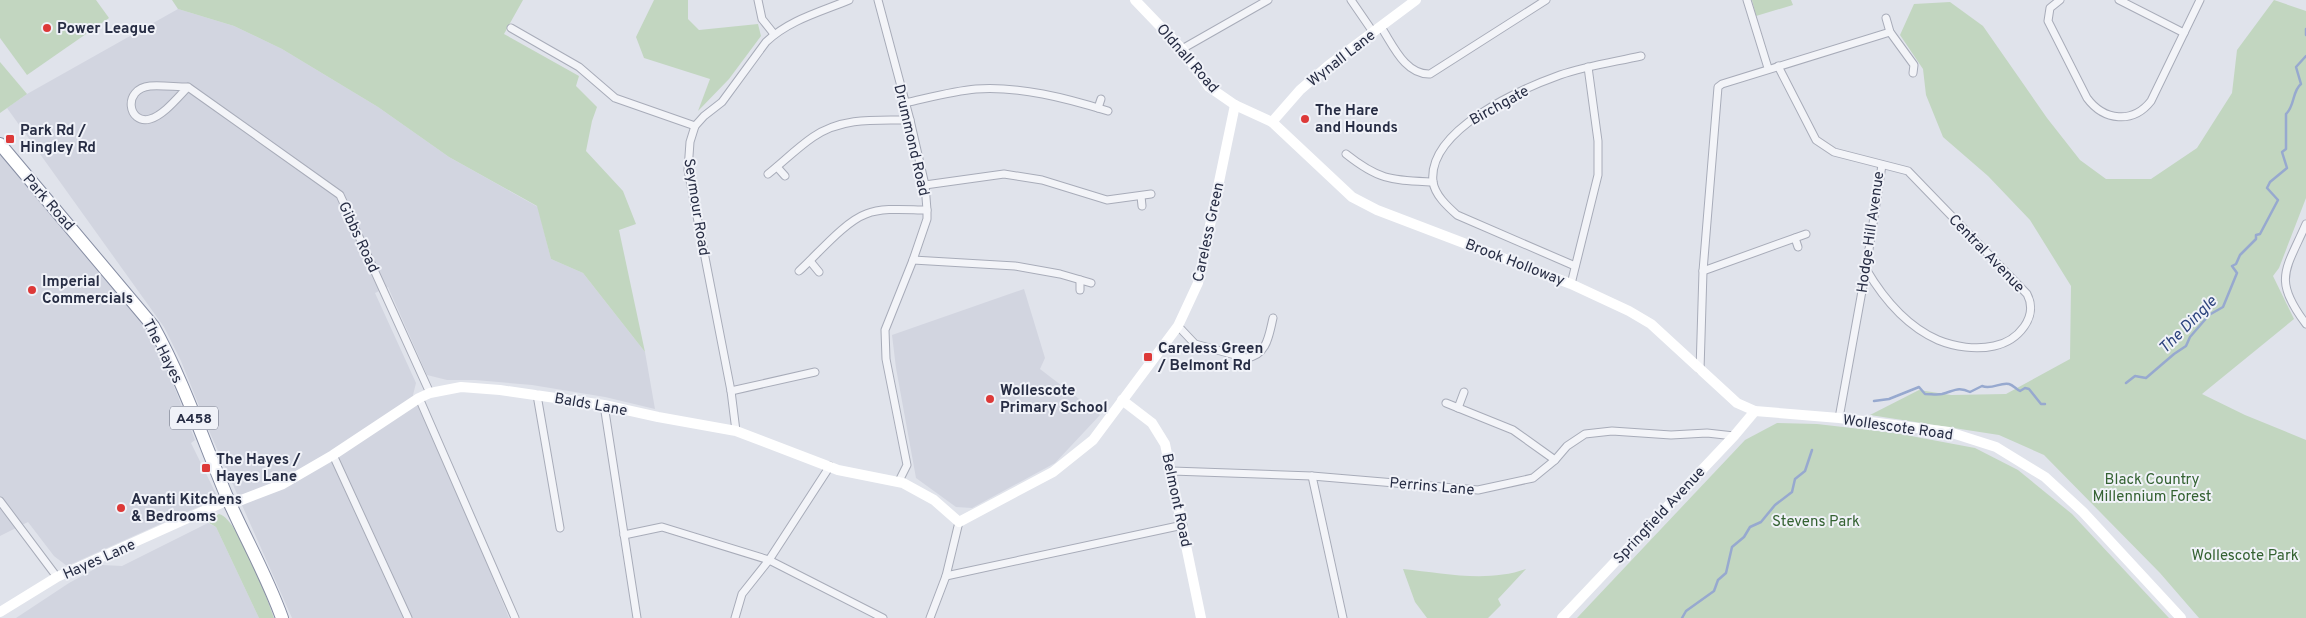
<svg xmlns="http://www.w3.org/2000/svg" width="2306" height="618" font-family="Overpass,sans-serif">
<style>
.built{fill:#d2d5e0}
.green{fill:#c2d6c0}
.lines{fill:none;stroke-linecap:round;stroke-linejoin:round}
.stream{stroke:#97a9cf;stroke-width:2.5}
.street-casing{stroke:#a8acb9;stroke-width:9}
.highway-casing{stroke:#868da3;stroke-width:14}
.street{stroke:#f3f4f8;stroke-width:7}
.secondary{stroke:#fff;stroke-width:10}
.highway{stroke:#fff;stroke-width:12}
.poi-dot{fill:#dd3938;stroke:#f0f2f8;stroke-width:2}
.labels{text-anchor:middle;stroke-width:4;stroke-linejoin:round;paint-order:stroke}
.shield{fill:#f0f2f8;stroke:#63687a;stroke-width:1}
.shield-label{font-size:14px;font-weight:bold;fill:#272d44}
.poi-label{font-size:15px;font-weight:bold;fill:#272d44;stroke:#f0f2f8;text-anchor:start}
.street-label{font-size:15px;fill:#272d44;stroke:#f0f2f8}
.park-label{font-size:15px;fill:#346232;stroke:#f0f2f8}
.water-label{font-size:16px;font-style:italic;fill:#2c437d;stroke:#f0f2f8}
</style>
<rect width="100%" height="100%" fill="#e0e3eb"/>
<g class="built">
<polygon points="178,9 234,26 282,49 378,107 449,157 538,207 551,259 583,273 645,352 655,409 605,397 532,385 475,380 447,380 427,375 388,287 375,293 416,383 413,395 477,539 509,618 292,618 210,433 181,361 164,327 7,108 27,94"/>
<polygon points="0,155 142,323 163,358 195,440 191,443 218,498 67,566 54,556 28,522 0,536"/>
<polygon points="1024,289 1045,358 1040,369 1100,415 1055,463 972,508 956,507 916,478 896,368 892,335"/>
<polygon points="208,523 216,527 259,618 16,618 69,583 102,565 122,566"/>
</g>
<g class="green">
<polygon points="0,0 96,0 109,18 27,75 0,38"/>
<polygon points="172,0 523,0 504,34 579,76 576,86 597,107 592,121 586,151 623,191 636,224 619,230 645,352 583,273 551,259 537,206 449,157 378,107 282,49 234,26 178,9"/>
<polygon points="654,0 688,0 688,19 699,30 758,24 761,36 729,79 698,111 710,79 644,58 636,37"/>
<polygon points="1752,0 1791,0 1793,5 1756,16"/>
<polygon points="2274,0 2306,11 2306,198 2279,268 2273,276 2294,319 2202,394 2245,415 2306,440 2306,618 2199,618 2160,573 2044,455 1999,435 1870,415 1919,390 1951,395 2006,394 2070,359 2071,286 2030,220 1988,176 1943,137 1926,95 1923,69 1900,35 1914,4 1950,2 1983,26 2047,118 2080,160 2106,179 2151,179 2197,148 2232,93 2237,50"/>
<polygon points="0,62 27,94 0,113"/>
<polygon points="1777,423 1817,424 1895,433 1975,448 2018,470 2072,514 2169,618 1577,618 1745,440"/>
<path d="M219,514c19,4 48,84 55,104h-15l-43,-91 -12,-7z"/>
<path d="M1403,569c40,4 83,14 123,0l-28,30 3,6 -13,13h-61l-12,-16z"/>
</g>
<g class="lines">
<g class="stream">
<polyline points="2306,29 2306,35"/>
<path d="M2126,383l9,-7 11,2 28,-24 12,-8 4,-9 19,-22 14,-8 14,-34 -5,-7 4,-2 4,-9 16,-16v-4l4,-1 18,-34 -11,-12 3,-6 17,-14 -5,-16 4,-3v-35c9,-8 6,-23 15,-30l-5,-17 10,-11"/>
<path d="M1874,401l15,-2 30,-12 6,7c6,0 12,1 17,0 12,-3 16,-8 28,-2l12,-6c10,4 18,-4 27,-2 4,1 7,5 11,7l5,-3 4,1 12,15h4"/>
<polyline points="1682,618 1686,611 1714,591 1718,580 1726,573 1732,547 1744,537 1750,527 1761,522 1775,505 1792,492 1795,479 1805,471 1812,450"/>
</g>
<defs>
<g id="street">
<polyline points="758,0 762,19 774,34"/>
<polyline points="878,0 910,120 925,185 927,210 927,219 913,260 885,330 886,359 907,465 899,481"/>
<polyline points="1351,0 1373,32"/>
<polyline points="1747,0 1768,68"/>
<path d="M2060,0l-10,8 -2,13 39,77c17,23 46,26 64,3l49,-101"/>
<polyline points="2119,0 2184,33"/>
<polyline points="1886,18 1890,32 1914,65 1913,73"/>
<path d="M1381,27c12,18 24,48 49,47l116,-74"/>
<polyline points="511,28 579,67 615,98 695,126"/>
<polyline points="1182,49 1268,0"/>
<path d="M1778,66l38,74 18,12 74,19 119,123c12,23 -9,47 -33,52 -18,4 -39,1 -56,-6 -32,-14 -55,-42 -72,-71"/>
<path d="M188,87c-12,0 -26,-2 -38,-1 -28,3 -22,39 0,33 14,-4 28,-22 38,-32l152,108 90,198"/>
<path d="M905,103c23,-5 48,-12 71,-14 44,-3 90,9 132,22"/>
<polyline points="1098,108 1101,99"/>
<path d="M1346,154c34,27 46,26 87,28"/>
<polyline points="777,167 785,176"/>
<path d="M768,174c15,-12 29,-26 45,-37 29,-20 63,-17 97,-17"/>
<polyline points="925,185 1004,174 1042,180 1107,200 1151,194"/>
<polyline points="1141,196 1142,206"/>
<path d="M2306,224c-20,46 -34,55 0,100"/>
<polyline points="1795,238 1798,247"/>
<polyline points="913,260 1015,266 1060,274 1091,283"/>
<polyline points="810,261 819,272"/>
<path d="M1575,266l-118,-51c-10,-9 -22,-20 -24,-33 -6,-52 88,-93 127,-107 26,-9 54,-13 81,-19"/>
<path d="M799,271c18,-16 45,-49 67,-57 18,-7 42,-4 61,-4"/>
<polyline points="1703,271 1806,234"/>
<polyline points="1571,284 1598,175 1598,141 1588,67"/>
<polyline points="1080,290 1080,280"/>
<path d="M1178,326l17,18 51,14c21,-2 23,-23 27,-40"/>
<polyline points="1700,370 1703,271 1718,87 1722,84 1890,32"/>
<polyline points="731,391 815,372"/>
<polyline points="537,395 560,528"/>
<polyline points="419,398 515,618"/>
<polyline points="1446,403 1513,430 1555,460"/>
<polyline points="604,405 637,618"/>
<polyline points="1458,408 1464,392"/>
<polyline points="1839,418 1866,269 1882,165"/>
<path d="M736,431l-5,-40 -43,-221 2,-28 5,-16 9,-10 18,-14 44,-60c23,-22 54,-30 83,-42"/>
<polyline points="333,455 408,618"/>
<polyline points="1172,471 1312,476 1478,490 1533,478 1555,460 1567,446 1585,434 1612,431 1671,435 1707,433 1734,436"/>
<polyline points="1312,476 1343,618"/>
<polyline points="0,501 57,577"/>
<polyline points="624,535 662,527 769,560 883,618"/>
<polyline points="946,576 1183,525"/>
<polyline points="735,618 742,594 769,560 830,466"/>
<polyline points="930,618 946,576 959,522"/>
</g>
<path id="highway" d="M0,144l153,182c30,54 50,114 74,171 18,41 40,79 55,121"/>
</defs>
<use href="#street" class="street-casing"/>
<use href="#highway" class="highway-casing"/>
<use href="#street" class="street"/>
<g class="secondary">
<polyline points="1135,0 1182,49 1209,87 1235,105 1272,122 1352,197 1377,210 1571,284 1629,311 1651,324 1737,403 1755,411 1839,418 1949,432 1996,447 2045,477 2083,512 2181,618"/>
<polyline points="1272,122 1300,90 1329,65 1416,0"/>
<polyline points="1122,400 1152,423 1165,444 1201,618"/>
<polyline points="231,504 283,484 333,455 419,398 430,393 461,387 500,390 604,405 658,417 736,431 838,470 903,483 934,500 959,522 1053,472 1093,440 1178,326 1198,283 1235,105"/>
<polyline points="0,612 57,577 228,500"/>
<polyline points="1562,618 1734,436 1755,411"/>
</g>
<use href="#highway" class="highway"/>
</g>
<g class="poi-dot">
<circle cx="47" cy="28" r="5"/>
<circle cx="1305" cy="119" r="5"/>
<rect x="5" y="134" width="10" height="10" rx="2.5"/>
<circle cx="32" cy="290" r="5"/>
<rect x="1143" y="352" width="10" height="10" rx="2.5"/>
<circle cx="990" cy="399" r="5"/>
<rect x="201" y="463" width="10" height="10" rx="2.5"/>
<circle cx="121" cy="508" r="5"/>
</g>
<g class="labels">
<rect class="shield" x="170" y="406.5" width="48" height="23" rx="4"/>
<g class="shield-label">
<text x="194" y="423">A458</text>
</g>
<g class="poi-label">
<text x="57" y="33">Power League</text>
<text x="1315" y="115">The Hare<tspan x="1315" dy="17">and Hounds</tspan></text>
<text x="20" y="135">Park Rd /<tspan x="20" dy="17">Hingley Rd</tspan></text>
<text x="42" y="286">Imperial<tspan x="42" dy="17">Commercials</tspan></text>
<text x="1158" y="353">Careless Green<tspan x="1158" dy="17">/ Belmont Rd</tspan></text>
<text x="1000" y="395">Wollescote<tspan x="1000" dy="17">Primary School</tspan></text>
<text x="216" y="464">The Hayes /<tspan x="216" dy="17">Hayes Lane</tspan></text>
<text x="131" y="504">Avanti Kitchens<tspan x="131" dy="17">&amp; Bedrooms</tspan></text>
</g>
<g class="street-label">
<text transform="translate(1188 58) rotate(49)" y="5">Oldnall Road</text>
<text transform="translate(1341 58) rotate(-38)" y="5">Wynall Lane</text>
<text transform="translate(1499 105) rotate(-29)" y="5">Birchgate</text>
<text transform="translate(912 140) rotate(77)" y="5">Drummond Road</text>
<text transform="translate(49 202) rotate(49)" y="5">Park Road</text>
<text transform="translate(697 207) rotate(81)" y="5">Seymour Road</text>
<text transform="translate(1208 232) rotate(-78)" y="5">Careless Green</text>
<text transform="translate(1870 232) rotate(-82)" y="5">Hodge Hill Avenue</text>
<text transform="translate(359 237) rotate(65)" y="5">Gibbs Road</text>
<text transform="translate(1987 253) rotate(46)" y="5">Central Avenue</text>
<text transform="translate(1515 262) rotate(21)" y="5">Brook Holloway</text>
<text transform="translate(163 351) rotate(63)" y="5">The Hayes</text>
<text transform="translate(591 404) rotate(10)" y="5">Balds Lane</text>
<text transform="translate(1898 427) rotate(8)" y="5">Wollescote Road</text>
<text transform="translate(1432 486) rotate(5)" y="5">Perrins Lane</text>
<text transform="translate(1177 500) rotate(78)" y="5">Belmont Road</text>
<text transform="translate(1659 515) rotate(-47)" y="5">Springfield Avenue</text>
<text transform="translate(99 559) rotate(-24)" y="5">Hayes Lane</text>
</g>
<g class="park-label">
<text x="2152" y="484">Black Country<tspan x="2152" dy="17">Millennium Forest</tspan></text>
<text x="1816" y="526">Stevens Park</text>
<text x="2245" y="560">Wollescote Park</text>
</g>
<g class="water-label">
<text transform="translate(2187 324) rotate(-45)" y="6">The Dingle</text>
</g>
</g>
</svg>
